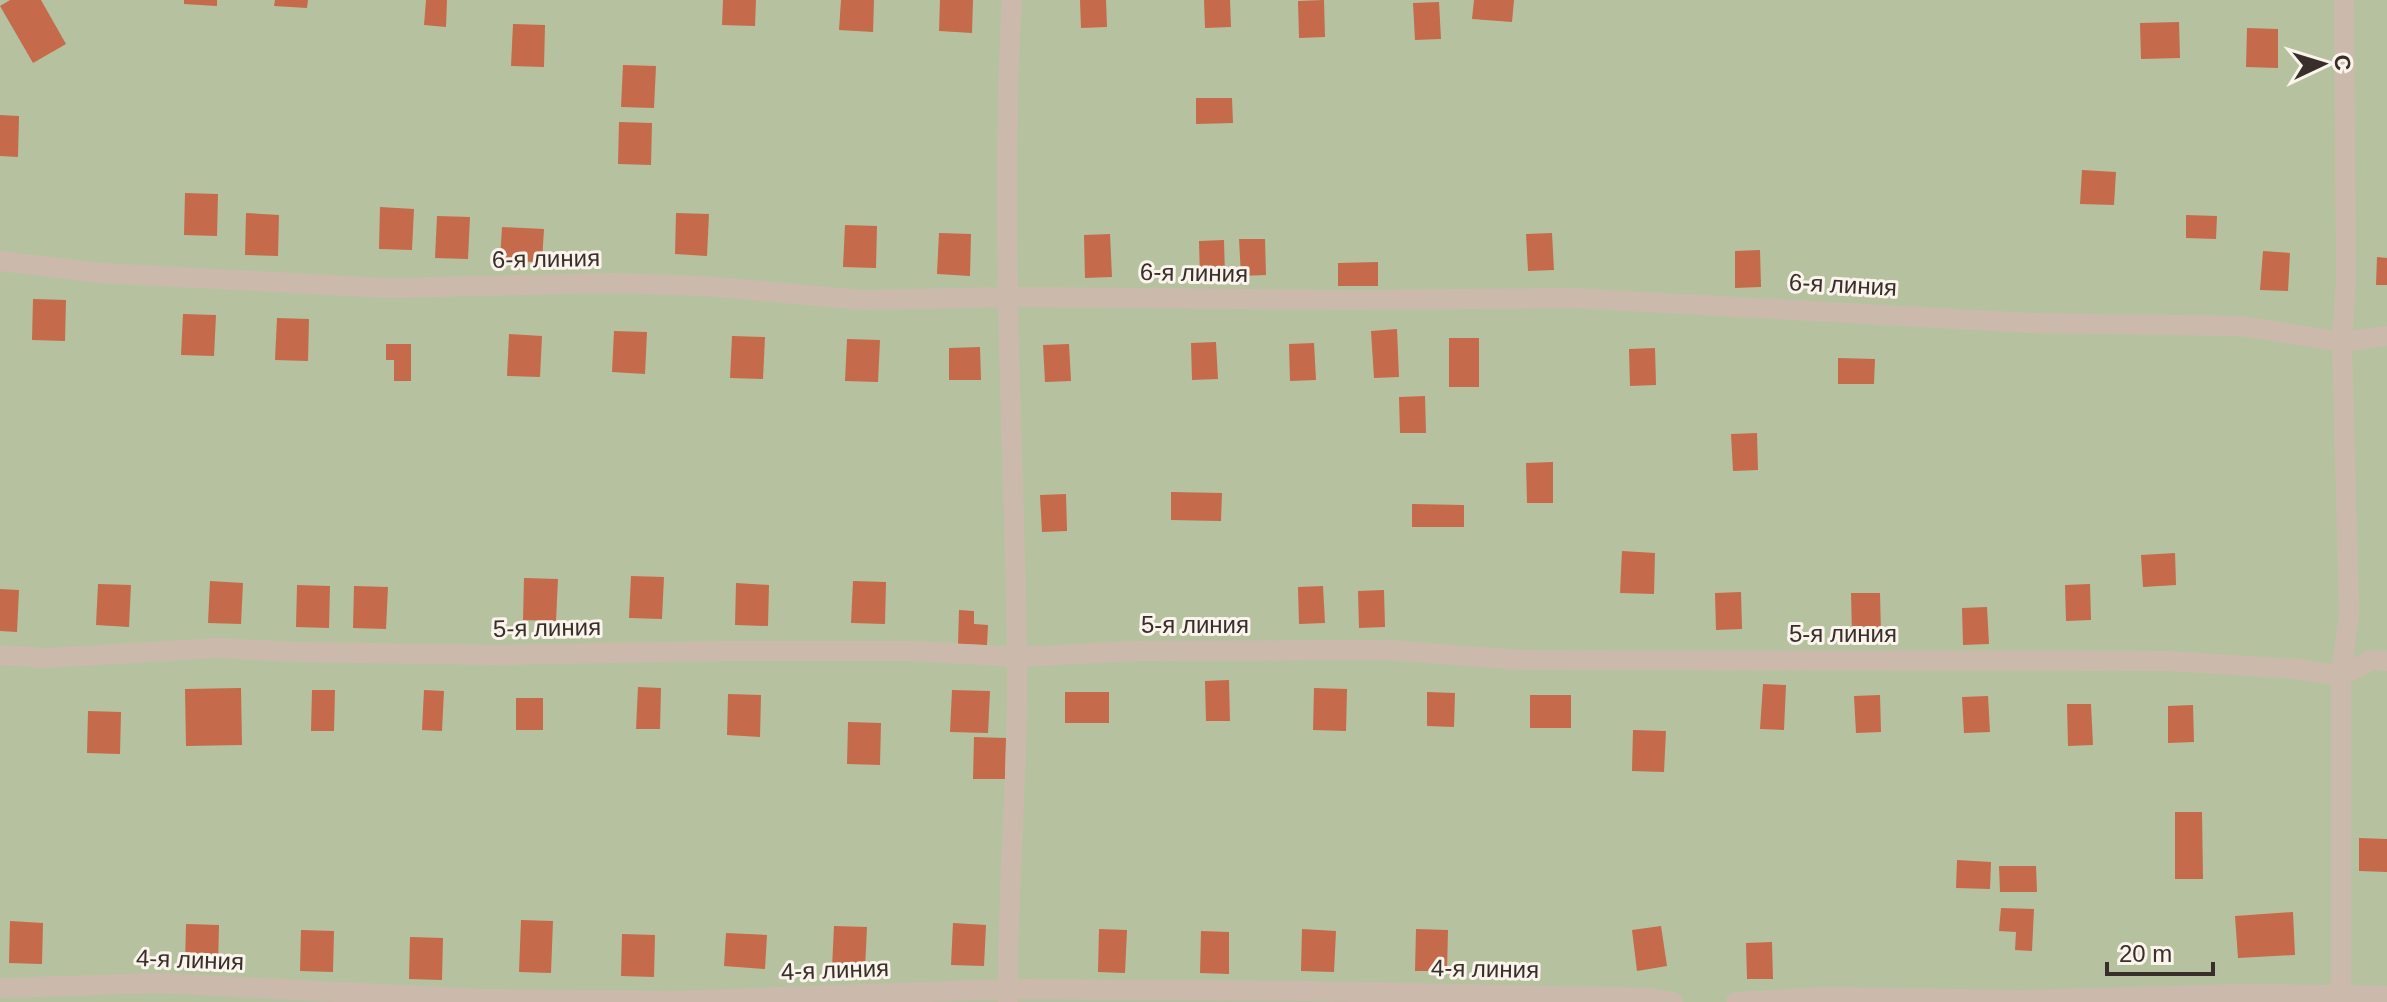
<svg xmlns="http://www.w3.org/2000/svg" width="2387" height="1002" font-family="Arial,sans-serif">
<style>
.green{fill:#b6c29f}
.building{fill:#c56a4b}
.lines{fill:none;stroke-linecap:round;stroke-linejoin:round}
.minor{stroke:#cbbaab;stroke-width:20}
.labels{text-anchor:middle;stroke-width:6;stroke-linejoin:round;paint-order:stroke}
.street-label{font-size:24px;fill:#392f2a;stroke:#faf4ec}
</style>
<rect width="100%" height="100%" fill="#f3eadf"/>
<rect class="green" x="0" y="0" width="2387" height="1002"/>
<g class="building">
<polygon points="10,0 41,0 66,44 33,63 0,6"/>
<polygon points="184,0 217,0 217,6 184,4"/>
<polygon points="275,0 308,0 307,8 274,6"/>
<polygon points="426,0 447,0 446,27 424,25"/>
<polygon points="723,0 756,0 755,26 722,25"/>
<polygon points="841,0 874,0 873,32 839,30"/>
<polygon points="940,0 973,0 972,33 939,31"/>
<polygon points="1080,0 1106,0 1107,27 1081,28"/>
<polygon points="1204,0 1230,0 1231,27 1205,28"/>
<polygon points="1324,0 1325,37 1299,38 1298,1"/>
<polygon points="1474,0 1514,0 1512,22 1472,19"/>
<polygon points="1439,2 1441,39 1415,40 1413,3"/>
<polygon points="2179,22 2180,58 2141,59 2140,23"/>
<polygon points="513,24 545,25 544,67 511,66"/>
<polygon points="2247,28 2278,29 2278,68 2246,67"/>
<polygon points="623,65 656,66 654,108 621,107"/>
<polygon points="1196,98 1232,98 1233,123 1196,124"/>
<polygon points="0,115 19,116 18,157 0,156"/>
<polygon points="619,122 652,123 651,165 618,164"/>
<polygon points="2082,170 2116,172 2114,205 2080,204"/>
<polygon points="185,193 218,194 217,236 184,235"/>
<polygon points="380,207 414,209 412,250 379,249"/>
<polygon points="246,213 279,215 278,256 245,255"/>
<polygon points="676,213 709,214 707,256 675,254"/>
<polygon points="2186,215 2217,216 2216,239 2186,238"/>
<polygon points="437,216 470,217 468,259 435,258"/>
<polygon points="845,225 877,226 876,268 843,267"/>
<polygon points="502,227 544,229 542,262 500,261"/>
<polygon points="939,233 971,234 970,276 937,274"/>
<polygon points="1552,233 1554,270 1528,271 1526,234"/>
<polygon points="1110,234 1112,277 1085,278 1084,235"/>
<polygon points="1239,239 1265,239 1266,275 1241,276"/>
<polygon points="1224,240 1225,277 1200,278 1199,241"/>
<polygon points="1760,250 1761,287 1735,288 1735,251"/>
<polygon points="2263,251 2290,253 2288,291 2260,290"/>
<polygon points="2377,257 2387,258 2387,285 2376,285"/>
<polygon points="1378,262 1378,286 1338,286 1338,263"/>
<polygon points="33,299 66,300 65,341 32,340"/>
<polygon points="183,314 216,315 214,356 181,355"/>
<polygon points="277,318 309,319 308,361 275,360"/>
<polygon points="1397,329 1399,377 1374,378 1371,331"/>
<polygon points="614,331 647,332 645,374 612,372"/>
<polygon points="509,334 542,336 540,377 507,376"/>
<polygon points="732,336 765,337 763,379 730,378"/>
<rect x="1449" y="338" width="30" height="49"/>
<polygon points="847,339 880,340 878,382 845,381"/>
<polygon points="1216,342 1218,379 1192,380 1191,343"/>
<polygon points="1314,343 1316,380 1290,381 1289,344"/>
<polygon points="386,344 411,344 411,381 394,381 394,360 386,360"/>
<polygon points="1069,344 1071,381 1045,382 1043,345"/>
<polygon points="980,347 981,380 949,380 949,348"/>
<polygon points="1655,348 1656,385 1630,386 1629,349"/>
<polygon points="1838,358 1875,359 1874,384 1838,384"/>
<polygon points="1425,396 1426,433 1400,433 1399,397"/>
<polygon points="1757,433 1758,470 1733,471 1731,434"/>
<polygon points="1553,462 1553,503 1527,503 1526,463"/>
<polygon points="1171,492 1222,493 1221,521 1171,520"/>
<polygon points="1066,494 1067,531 1042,532 1040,495"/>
<polygon points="1412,504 1464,505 1464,527 1412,527"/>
<polygon points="1622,551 1655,553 1654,594 1620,593"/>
<polygon points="2175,553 2176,585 2143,587 2141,555"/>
<polygon points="631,576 664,577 662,619 629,618"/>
<polygon points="524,578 558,579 556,621 523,620"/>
<polygon points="210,581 243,583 241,624 208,623"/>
<polygon points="853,581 886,582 885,624 851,623"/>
<polygon points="736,583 769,585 768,626 735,625"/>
<polygon points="98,584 131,585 129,627 96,625"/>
<polygon points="2090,584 2091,620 2066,621 2065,585"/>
<polygon points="297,585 330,586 329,628 296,627"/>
<polygon points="354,586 388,587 386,629 353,628"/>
<polygon points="1323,586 1325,623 1299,624 1298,587"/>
<polygon points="0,589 19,590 17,632 0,631"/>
<polygon points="1384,590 1385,627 1359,628 1358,591"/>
<polygon points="1741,592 1742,629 1716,630 1715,593"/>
<polygon points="1851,593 1880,593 1881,634 1852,635"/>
<polygon points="1987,607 1989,644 1963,645 1962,608"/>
<polygon points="959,610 974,611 974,624 988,625 987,645 958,644"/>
<polygon points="1229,680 1230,721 1206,721 1205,681"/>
<polygon points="1763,684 1786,685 1784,730 1760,729"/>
<polygon points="638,687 661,688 660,729 636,729"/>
<polygon points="241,688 242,745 186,746 185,689"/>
<polygon points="1314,688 1347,689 1346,731 1313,730"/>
<polygon points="312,690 335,690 334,731 311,731"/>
<polygon points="424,690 444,691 442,731 422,730"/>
<polygon points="952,690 990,691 988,733 950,732"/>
<rect x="1065" y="692" width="44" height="31"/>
<polygon points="1427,692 1455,693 1454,727 1427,726"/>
<polygon points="728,694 761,695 760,737 727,735"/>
<rect x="1530" y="695" width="41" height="33"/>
<polygon points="1880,695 1881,732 1856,733 1854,696"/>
<polygon points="1988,696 1990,732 1964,733 1962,697"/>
<rect x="516" y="698" width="27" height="32"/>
<polygon points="2067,704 2091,704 2093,745 2068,746"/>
<polygon points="2193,705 2194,742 2168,743 2168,706"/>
<polygon points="88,711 121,712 120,754 87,753"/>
<polygon points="848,722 881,723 880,765 847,764"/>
<polygon points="1633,730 1666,731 1664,772 1632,771"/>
<polygon points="974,737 1006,738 1005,779 973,779"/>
<polygon points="2175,812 2202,812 2203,879 2175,879"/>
<polygon points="2359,838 2387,839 2387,872 2359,871"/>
<polygon points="1957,860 1991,862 1990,889 1956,888"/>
<polygon points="1999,866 2036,866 2037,892 2000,892"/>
<polygon points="2001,908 2034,909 2032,951 2015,950 2016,932 1999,931"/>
<polygon points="2293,912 2295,955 2238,958 2235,916"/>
<polygon points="521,920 553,921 551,973 519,972"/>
<polygon points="10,921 43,923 42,964 9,963"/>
<polygon points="953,923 986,925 984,966 951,965"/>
<polygon points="186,924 219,925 218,967 185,966"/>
<polygon points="834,926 867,927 865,969 832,968"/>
<polygon points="1661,926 1667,966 1637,971 1632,930"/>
<polygon points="1099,929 1127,930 1125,973 1098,972"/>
<polygon points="1302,929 1336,931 1334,972 1301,971"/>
<polygon points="1416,929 1448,930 1447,971 1415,971"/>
<polygon points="301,930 334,931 333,972 300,971"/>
<polygon points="1201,931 1229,932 1229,974 1200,973"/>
<polygon points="726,933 767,935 765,969 724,966"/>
<polygon points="622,934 655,935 654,977 621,976"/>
<polygon points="410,937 443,938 442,980 409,979"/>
<polygon points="1772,942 1773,979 1747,979 1746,943"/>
</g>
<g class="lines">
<g class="minor">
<polyline points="0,261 101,273 388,288 611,283 706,286 862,300 1007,297 1348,300 1573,298 2029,323 2241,326 2342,342 2387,336"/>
<polyline points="0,655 46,658 218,648 296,652 499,655 722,651 914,651 1017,657 1135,651 1389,650 1520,660 2170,661 2297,669 2341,676 2372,660 2387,661"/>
<polyline points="0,988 159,983 481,999 673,1001 1008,989 1310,991 1649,998 1673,1002"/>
<path d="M1008,1000c-1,-116 11,-230 9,-346 -3,-218 -18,-436 -5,-654"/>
<polyline points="1736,1002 1825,997 2022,1000 2247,994 2387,996"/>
<polyline points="2341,1002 2341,676 2349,613 2342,342 2346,280 2344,0"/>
</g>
</g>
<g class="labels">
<g class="street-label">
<text transform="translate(546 259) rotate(-1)" y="8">6-я линия</text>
<text transform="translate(1194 273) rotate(1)" y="8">6-я линия</text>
<text transform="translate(1843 285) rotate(3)" y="8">6-я линия</text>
<text x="1195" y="633">5-я линия</text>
<text transform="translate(547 628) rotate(-1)" y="8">5-я линия</text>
<text x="1843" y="642">5-я линия</text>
<text transform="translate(190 960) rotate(2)" y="8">4-я линия</text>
<text transform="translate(1485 969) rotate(1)" y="8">4-я линия</text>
<text transform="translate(835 970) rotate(-2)" y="8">4-я линия</text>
</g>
</g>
<g transform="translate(2323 64) rotate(86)" stroke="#faf4ec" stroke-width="6" paint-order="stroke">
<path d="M0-6L14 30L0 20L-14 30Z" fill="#392f2a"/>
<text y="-12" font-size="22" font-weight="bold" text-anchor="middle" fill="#392f2a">С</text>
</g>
<path d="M2107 962v12h106v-12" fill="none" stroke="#392f2a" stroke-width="4"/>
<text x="2119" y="962" font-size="24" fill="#392f2a" stroke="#faf4ec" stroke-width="6" paint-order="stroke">20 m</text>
</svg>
